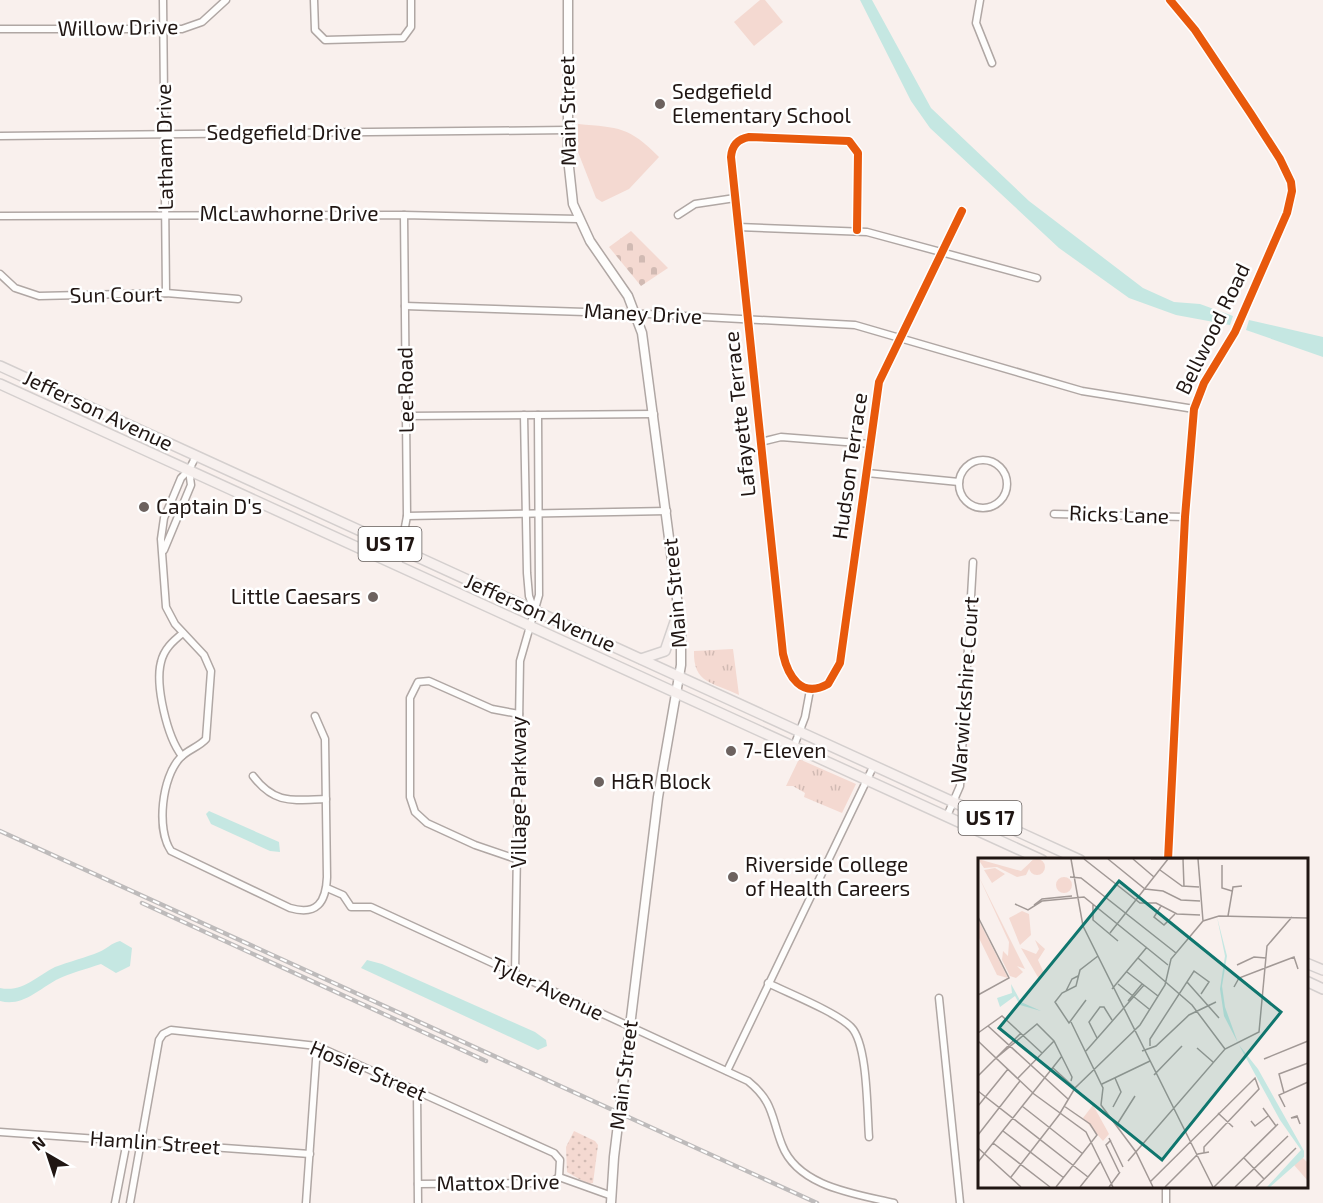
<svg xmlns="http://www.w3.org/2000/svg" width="1323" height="1203" font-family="'Exo 2',sans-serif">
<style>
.grass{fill:url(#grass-dots)}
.cemetery{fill:url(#cemetery-stones)}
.park{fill:url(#park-tufts)}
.pitch{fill:#f4d9d1}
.water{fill:#c5e7e2}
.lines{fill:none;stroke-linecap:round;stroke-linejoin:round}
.minor-casing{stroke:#b0a7a4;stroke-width:9}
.secondary-casing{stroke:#b0a7a4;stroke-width:11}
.primary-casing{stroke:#d4cfce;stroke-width:12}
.minor{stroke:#fefdfc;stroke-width:6}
.secondary{stroke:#fefdfc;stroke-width:8}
.primary{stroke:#f7f0ee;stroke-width:9}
.rail-casing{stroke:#bebbbb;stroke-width:4.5}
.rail{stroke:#fff;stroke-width:2;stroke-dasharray:7;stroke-linecap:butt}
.cycleway-casing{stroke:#fff;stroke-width:11}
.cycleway{stroke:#e8590c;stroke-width:8}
.poi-dot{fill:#6c625f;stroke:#fff;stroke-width:2}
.labels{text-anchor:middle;stroke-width:5;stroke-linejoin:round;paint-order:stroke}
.shield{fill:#fff;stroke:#635c5a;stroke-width:1.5}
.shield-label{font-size:20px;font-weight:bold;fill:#201613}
.street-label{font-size:21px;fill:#201613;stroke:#fff}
.poi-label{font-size:21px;fill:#201613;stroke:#fff;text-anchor:start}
.inset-road{fill:none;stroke:#a29996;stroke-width:1.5}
.view{fill:#0f766e;fill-opacity:0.15;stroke:#0f766e;stroke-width:3}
.inset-edge{fill:none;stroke:#201613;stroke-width:3}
</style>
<defs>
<pattern id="grass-dots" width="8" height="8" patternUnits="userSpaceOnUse" patternTransform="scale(1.5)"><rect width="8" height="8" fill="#f4d9d1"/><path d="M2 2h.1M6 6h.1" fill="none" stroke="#d1bab3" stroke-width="1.8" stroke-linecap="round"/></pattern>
<pattern id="cemetery-stones" width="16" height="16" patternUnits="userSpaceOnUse" patternTransform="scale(1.5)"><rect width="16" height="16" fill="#f4d9d1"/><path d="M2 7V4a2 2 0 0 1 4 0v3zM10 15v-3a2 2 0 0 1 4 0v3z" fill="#d1bab3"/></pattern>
<pattern id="park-tufts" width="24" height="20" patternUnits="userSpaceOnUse" patternTransform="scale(1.5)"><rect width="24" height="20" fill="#f4d9d1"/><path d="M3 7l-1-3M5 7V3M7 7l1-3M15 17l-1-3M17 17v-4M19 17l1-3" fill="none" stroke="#d1bab3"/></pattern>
</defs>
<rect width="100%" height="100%" fill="#f9f0ed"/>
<polygon class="grass" points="574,1131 595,1141 598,1145 593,1183 588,1184 567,1172 566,1147"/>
<polygon class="cemetery" points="631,231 668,268 641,286 609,247"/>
<g class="park">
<path d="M733,649l6,46c-26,-13 -46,-11 -45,-44z"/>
<polygon points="799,759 856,784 842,813 804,797 805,793 793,786 786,786"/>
</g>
<g class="pitch">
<polygon points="760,0 765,0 783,22 754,46 734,22"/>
<path d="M578,124c42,4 50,2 81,33l-30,32 -27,13 -6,-4 -18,-46z"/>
</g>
<g class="water">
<polygon points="860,0 872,0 931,108 1029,201 1143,288 1174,302 1200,304 1233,316 1230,325 1176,315 1129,298 1059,248 930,128 911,101"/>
<polygon points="1249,320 1323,337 1323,357 1246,330"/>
<polygon points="209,811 279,842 280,852 270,851 211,824 206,814"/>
<path d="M120,941l12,7 -2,18 -14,7 -15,-9c-15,5 -31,9 -45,16 -18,10 -34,27 -56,21v-13c23,5 38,-13 55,-21 13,-5 32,-10 44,-15 8,-3 12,-9 21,-11z"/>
<polygon points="367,960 382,964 535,1032 546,1040 547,1046 538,1050 361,968"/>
</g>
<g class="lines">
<defs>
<g id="minor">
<polyline points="163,0 166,293"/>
<polyline points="314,0 315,30 325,40 403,38 411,27 411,0"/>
<polyline points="980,0 976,23 992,63"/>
<polyline points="0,29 182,29 202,22 226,0"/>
<polyline points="0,136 568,130"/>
<polyline points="678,215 695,204 735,198"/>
<polyline points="0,216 404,215 578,219"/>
<polyline points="738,227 867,232 1037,278"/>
<path d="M857,230l1,-77 -9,-12 -100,-4c-11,2 -17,8 -18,20l52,497c5,22 18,45 45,30l12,-21 39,-281 83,-171"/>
<polyline points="0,274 15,288 39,296 166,293 238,299"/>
<polyline points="405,306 647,314 855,325 1082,391 1194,409"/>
<polyline points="524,415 527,573 529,596 534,610"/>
<polyline points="406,416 654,414"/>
<polyline points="761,442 781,437 871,444"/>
<path d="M196,456l-7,14 -8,8 -10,24 -7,16 -3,21 5,68 9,17 29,31 7,16 -5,68c-7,8 -19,11 -26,19 -18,19 -24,71 -9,93l119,57c27,8 36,-6 37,-31l-2,-138 -10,-23"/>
<circle cx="983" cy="484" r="24"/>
<polyline points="867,473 959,482"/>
<polyline points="1054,514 1185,517"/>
<polyline points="407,516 667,511"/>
<polyline points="164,550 191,485 189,470"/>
<polyline points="398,565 407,516 404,215"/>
<polyline points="794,746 805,717 810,690"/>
<path d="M182,756c-15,-19 -27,-71 -21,-94 3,-13 12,-21 22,-29"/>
<path d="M253,776c22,29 40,24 73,23"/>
<polyline points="947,816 960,786 973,562"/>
<polyline points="519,860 475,845 427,823 415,812 410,797 410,698 418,682 429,681 492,709 519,714"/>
<polyline points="1168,860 1185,517 1194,409 1204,383 1235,332 1287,213 1292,191 1291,182 1280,159 1251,114 1195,30 1170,0"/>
<path d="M327,888l16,7 8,12h20l377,174c26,21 23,36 34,64 16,42 74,49 112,58"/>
<polyline points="515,975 520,661 539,595 538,415"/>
<path d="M768,983c22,11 68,29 83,44 17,17 16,86 18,110"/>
<polyline points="939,998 960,1203"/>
<polyline points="727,1071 874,765"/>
<polyline points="417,1091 418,1203"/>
<polyline points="0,1132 310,1154"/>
<polyline points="559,1177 612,1196"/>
<polyline points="418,1184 550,1183 559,1177"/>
<polyline points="115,1203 127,1141"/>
<polyline points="130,1203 159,1040 163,1034 171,1030 317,1046 554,1153 560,1160 559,1177"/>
<polyline points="306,1203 317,1046"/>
<polyline points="1166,1203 1166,1186"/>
</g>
<polyline id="secondary" points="568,0 568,158 573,204 590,241 628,296 642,333 681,629 681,665 658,797 614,1157 611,1203"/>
<g id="primary">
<polyline points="0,366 1080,860"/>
<polyline points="0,384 1042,860"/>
<polyline points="641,659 665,651 679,610"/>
<polyline points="1306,963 1323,970"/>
<polyline points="1306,981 1323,989"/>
</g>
</defs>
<use href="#minor" class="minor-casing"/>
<use href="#secondary" class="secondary-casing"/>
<use href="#primary" class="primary-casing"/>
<use href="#minor" class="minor"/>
<use href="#secondary" class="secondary"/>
<use href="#primary" class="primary"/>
<defs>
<g id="rail">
<polyline points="0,831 817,1203"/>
<polyline points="142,903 486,1061"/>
</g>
</defs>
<use href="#rail" class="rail-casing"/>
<use href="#rail" class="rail"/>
<defs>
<g id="cycleway">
<path d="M857,230l1,-77 -9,-12 -100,-4c-11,2 -17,8 -18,20l52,497c5,22 18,45 45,30l12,-21 39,-281 83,-171"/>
<polyline points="1168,860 1185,517 1194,409 1204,383 1235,332 1287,213 1292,191 1291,182 1280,159 1251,114 1195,30 1170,0"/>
</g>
</defs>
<use href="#cycleway" class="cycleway-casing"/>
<use href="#cycleway" class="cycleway"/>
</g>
<g class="poi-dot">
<circle cx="660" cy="104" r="6"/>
<circle cx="144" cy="507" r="6"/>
<circle cx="373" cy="597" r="6"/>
<circle cx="731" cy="751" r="6"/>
<circle cx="599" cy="782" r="6"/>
<circle cx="733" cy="877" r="6"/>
</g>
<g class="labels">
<g class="shield">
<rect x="358.5" y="527" width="63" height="34" rx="4.5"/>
<rect x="958.5" y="801" width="63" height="34" rx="4.5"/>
</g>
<g class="shield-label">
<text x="390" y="551">US 17</text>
<text x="990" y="825">US 17</text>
</g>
<g class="street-label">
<text transform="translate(118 28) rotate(-1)" y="7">Willow Drive</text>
<text transform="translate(568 111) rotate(-91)" y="7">Main Street</text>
<text x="284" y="140">Sedgefield Drive</text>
<text transform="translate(165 147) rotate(-91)" y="7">Latham Drive</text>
<text x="289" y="221">McLawhorne Drive</text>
<text transform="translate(116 295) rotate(-1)" y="7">Sun Court</text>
<text transform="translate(643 314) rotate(3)" y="7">Maney Drive</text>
<text transform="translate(1213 329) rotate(-64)" y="7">Bellwood Road</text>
<text transform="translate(406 390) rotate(-91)" y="7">Lee Road</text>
<text transform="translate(98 411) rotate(25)" y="7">Jefferson Avenue</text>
<text transform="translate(740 414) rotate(-96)" y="7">Lafayette Terrace</text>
<text transform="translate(850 466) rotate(-82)" y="7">Hudson Terrace</text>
<text transform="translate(1119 515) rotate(2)" y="7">Ricks Lane</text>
<text transform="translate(675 593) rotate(-95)" y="7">Main Street</text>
<text transform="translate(540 613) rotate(24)" y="7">Jefferson Avenue</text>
<text transform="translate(965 690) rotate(-86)" y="7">Warwickshire Court</text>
<text transform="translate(519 792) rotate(-90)" y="7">Village Parkway</text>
<text transform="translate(547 989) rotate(25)" y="7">Tyler Avenue</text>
<text transform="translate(368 1071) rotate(23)" y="7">Hosier Street</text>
<text transform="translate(624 1075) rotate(-83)" y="7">Main Street</text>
<text transform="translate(155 1143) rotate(4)" y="7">Hamlin Street</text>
<text transform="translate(498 1183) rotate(-1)" y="7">Mattox Drive</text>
</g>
<g class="poi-label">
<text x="672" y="99">Sedgefield<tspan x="672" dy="24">Elementary School</tspan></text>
<text x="156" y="514">Captain D's</text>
<text x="361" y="604" text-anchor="end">Little Caesars</text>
<text x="743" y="758">7-Eleven</text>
<text x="611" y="789">H&amp;R Block</text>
<text x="745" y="872">Riverside College<tspan x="745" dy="24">of Health Careers</tspan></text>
</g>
</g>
<g transform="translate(978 858)">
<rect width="330" height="330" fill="#f9f0ed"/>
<path d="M0,1l43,12 13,-12 -8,16 -9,2 -20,-10 -13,1zM0,17l47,94 -8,-3 6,6 -7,6 -6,-2 -8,-16 1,-9 5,5 1,-14zM44,53l7,3 2,21 -11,10 -11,-27zM0,61l30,59 -11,-3 -19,-39zM57,82l10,9 -7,11 6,13 -5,6 -18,-31 15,6 3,-5zM324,299l6,6v18l-14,-16z" fill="#f4d9d1"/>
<path d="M78 27a8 8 0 1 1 16 0a8 8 0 1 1-16 0ZM115,247l16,29 -6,7 -20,-23z" fill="#f4d9d1"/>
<path d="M51 9a8 8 0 1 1 16 0a8 8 0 1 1-16 0ZM17,10l10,6 -13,9 -8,-13z" fill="#f4d9d1"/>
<path d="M239,59l10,39 -5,30 3,21 13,36 -14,-27 -4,-27 5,-33zM33,126l10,18 20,9 -21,-6 -5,-9 -15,11 -3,-9 15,-5zM261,187l19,24 46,82v6l-34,30h-3l34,-37 -21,-30z" fill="#c5e7e2"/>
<path class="inset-road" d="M93,1l12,67 130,261M106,1l56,44h16l21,11 23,1M130,1l37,30 18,2 18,9 19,1M155,1l21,18M173,1h33M205,1l1,28M220,1l5,62M244,7v23l10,3M182,12l22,16 17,1M92,19l11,1 95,75M37,46l13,6 14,-9 42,-4 84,68M115,46v16l25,21M56,47l8,-6 30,-3M183,48l-7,11 10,8 11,-11M250,58l5,-29 9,-1M0,59l31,61 -31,17M132,75l58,-74M160,100l54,47 33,44M259,107l17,-8 12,1M149,114l31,24M209,124l32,36M140,126l31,25M256,129l5,-9 55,-21 4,12M134,131l35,-42M88,133l6,-12 6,-3M108,142l-17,23 -14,-21 7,-9 14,-7 4,-16 18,-14M150,143l14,-17M93,164l32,66 -2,17 35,47 17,35M10,168l80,73M0,175l24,-17 40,37M119,180l-8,-16 11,-15h4l8,13M0,183l56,53 52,38 27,55M172,188v-7l44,-68 15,11 -8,12M219,190l16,14M108,193l58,-66M164,193l14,-5 33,-31 27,-13M17,201l42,-35 17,17 18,36 -1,4M286,201l44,-18M75,210l22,20M176,217l28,-29M0,218l43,-43M40,220l36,-37M124,226l48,-23M0,233l110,86M306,235l-5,-19 29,-11M0,248l30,-37M44,248l61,48M135,249l8,-15 -6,-14M307,249l-6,-12 29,-13M285,250l13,18M240,255l15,14M81,257l16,-27 65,-63 25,-40 6,-26 32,-38 16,-5 89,2M320,259l-7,1 6,-2 3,8M273,263l4,5 13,-10M138,268l19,-30M25,273l61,47M0,277l42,-54M131,280l14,29M133,282l-5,5 13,27M15,285l57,44M0,290l43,39M266,300l20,21M150,303l97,-112 34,-17 8,-86 25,-29M0,304l84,-106M33,319l48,-62M172,324l105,-104 4,11 -55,58v6M78,329l41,-52 -7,-11 -26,-18M102,329l20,-25M131,329l11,-15M187,329l33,-33 11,-2M236,329l64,-63M257,329l53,-51M278,329l40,-39"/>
<path class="view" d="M141,23l162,131 -119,148 -163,-132z"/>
<rect width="330" height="330" class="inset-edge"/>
</g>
<g transform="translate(48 1155) rotate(321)" stroke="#ffffff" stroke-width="4.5" paint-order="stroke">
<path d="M0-4.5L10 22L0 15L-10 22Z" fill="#201613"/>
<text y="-9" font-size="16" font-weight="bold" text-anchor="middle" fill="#201613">N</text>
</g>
</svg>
